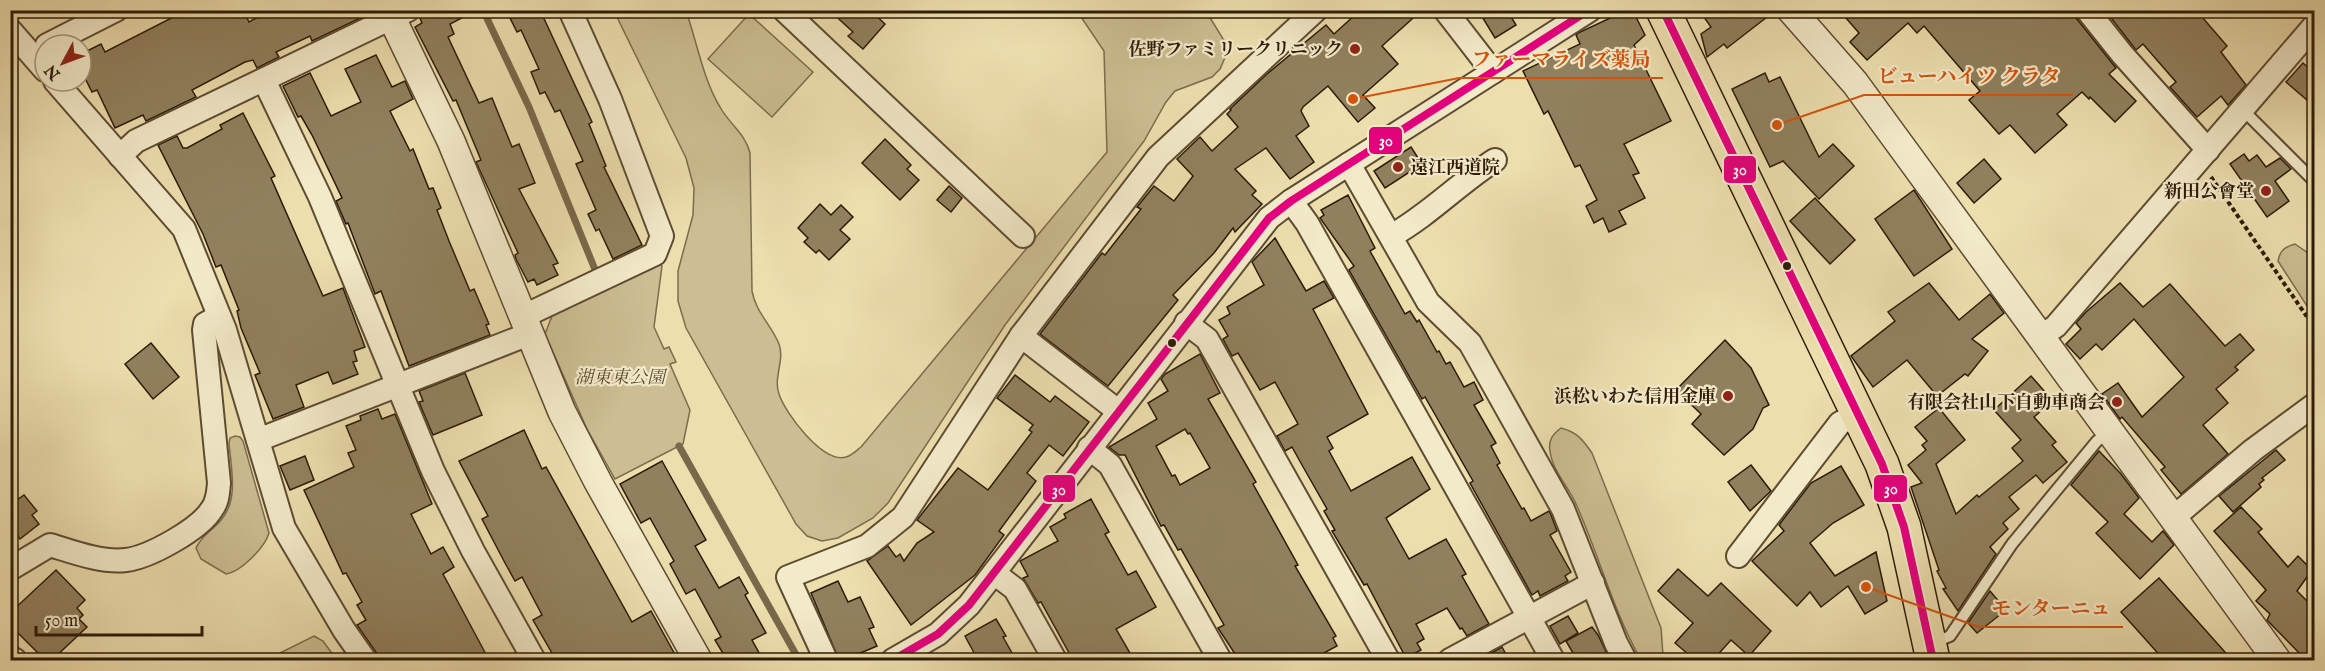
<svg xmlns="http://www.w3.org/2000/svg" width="2325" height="671" font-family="'IM FELL English','Noto Serif JP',serif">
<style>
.green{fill:#ccbd92;stroke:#7c6c4d;stroke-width:1.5}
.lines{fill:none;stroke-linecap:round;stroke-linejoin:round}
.stream{stroke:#79684a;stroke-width:7}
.building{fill:#91805e;stroke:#2d1b08;stroke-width:1.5;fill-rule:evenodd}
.service-casing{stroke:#5d4c32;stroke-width:14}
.minor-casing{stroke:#5d4c32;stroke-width:26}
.tertiary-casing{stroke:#5d4c32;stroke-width:30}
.primary-casing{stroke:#2d1b08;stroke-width:36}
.path{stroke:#2d1b08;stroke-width:4;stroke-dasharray:4.5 3;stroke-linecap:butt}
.service{stroke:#f3eaca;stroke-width:10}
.minor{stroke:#f3eaca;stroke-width:22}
.tertiary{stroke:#f3eaca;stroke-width:27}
.primary{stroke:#eddeae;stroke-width:33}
.bus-1-casing{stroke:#f3eaca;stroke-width:12}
.bus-1{stroke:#e5007d;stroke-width:8}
.poi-dot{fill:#8f2418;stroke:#f3eaca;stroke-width:2}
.bus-dot{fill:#2d1b08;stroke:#f3eaca;stroke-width:2}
.labels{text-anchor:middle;stroke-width:4.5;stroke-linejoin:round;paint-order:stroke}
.poi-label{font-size:18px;font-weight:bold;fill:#2d1b08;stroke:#f3eaca;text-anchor:end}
.park-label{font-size:18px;font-style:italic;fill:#5d4c31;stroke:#f3eaca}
.leader{fill:none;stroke:#d5530c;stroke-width:2}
.callout-dot{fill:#d5530c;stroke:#f3eaca;stroke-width:2}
.callout-label{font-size:20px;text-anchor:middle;font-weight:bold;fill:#d5530c;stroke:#f3eaca;stroke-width:4.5;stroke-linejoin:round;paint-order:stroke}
.line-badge{stroke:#f3eaca;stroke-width:2}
.badge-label{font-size:16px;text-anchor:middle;font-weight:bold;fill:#fff}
</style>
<rect width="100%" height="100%" fill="#eddeae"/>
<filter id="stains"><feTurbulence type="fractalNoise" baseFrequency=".00333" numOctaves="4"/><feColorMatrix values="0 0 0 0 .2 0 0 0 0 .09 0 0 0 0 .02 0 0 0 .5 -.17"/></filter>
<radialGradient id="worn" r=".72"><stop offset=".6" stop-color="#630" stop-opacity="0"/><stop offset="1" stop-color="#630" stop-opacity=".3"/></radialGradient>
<g class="green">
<path d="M614,11h72c11,31 17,68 34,96 10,18 25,26 30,46l2,138c4,22 19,33 27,53 6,16 -6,34 0,50 6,19 44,70 67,63 5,-1 11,-7 15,-10l246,-295 -3,-101 -27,-40h129l19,31 2,11 -7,16 -8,8 -37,14 -9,11 -22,39 -139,184 -117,178 -15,15 -35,20 -16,3 -15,-5 -11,-12 -110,-196 -8,-27v-30l15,-56 1,-27 -8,-30z"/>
<polygon points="749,14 813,72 772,117 708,59"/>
<path d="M2295,244l19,13v60l-36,-56c2,-11 7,-14 17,-17z"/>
<polygon points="659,264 662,266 654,327 664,349 669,347 676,362 670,364 690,410 683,444 615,479 587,429 545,334 552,316"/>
<path d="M1561,428c16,4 22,12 31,25l69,175 2,27 7,5h-29c-28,-49 -42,-105 -65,-156 -8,-18 -24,-34 -26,-53 -2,-11 3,-17 11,-23z"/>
<path d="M235,436l5,1 3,4 26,92c-4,14 -28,39 -43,41l-25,-15 -5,-11c5,-12 17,-18 25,-28 18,-20 10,-52 8,-77l1,-5z"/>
<polygon points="314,636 323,641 337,660 266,660"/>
</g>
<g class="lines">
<g class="stream">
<polyline points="483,10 529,107 596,272"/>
<polyline points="679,446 799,660"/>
</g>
</g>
<g class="building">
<polygon points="187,10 243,10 249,22 271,10 373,12 312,41 310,36 276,52 279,57 257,68 253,60 245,62 192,90 196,97 146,121 143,115 115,128 97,90 92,92 81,70 81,54 101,44 105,52"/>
<polygon points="436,10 477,10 450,24 454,34 448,37 479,103 492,98 512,147 519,144 535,183 519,189 558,263 553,265 558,275 537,285 534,279 528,282 516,259 515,255 518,253 476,162 481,160 456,100 453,101 415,27 422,23 420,18"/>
<polygon points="506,10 540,10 592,122 589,124 606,166 604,167 642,245 613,259 599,229 596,231 588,214 596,210 576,164 583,161 560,110 555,112 545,92 540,94 531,72 539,69 521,30 517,32"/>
<polygon points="829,10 870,10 885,24 863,49 848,36 853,32"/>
<polygon points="1366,10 1422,10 1382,46 1398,64 1363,95 1375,108 1358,122 1328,86 1303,107 1301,111 1309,126 1296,136 1314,162 1290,179 1266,148 1235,169 1256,191 1252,195 1262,204 1235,232 1233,228 1214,253 1173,295 1178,300 1108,386 1040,334 1102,253 1105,255 1141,209 1137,207 1154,186 1174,201 1193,176 1177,159 1200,137 1212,151 1238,127 1227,114 1231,110 1230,109 1267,74 1326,25 1334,34 1355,15 1357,18"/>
<polygon points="1478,10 1507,10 1516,25 1495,38"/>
<polygon points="1699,10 1776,10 1727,48 1724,44 1707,57 1701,34 1711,27"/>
<polygon points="1839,10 2074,10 2076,18 2116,68 2109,74 2136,101 2115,122 2090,97 2089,99 2082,92 2057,114 2067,125 2035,153 2010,125 1999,134 1969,100 1980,91 1924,26 1917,33 1908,23 1867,60 1850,42 1859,33"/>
<polygon points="2105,10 2196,10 2227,46 2221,52 2246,85 2228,105 2221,96 2197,117 2170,87 2176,82 2143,44 2136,50"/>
<polygon points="1633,11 1645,35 1634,45 1671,121 1624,144 1639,173 1633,175 1645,198 1619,211 1626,224 1609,232 1603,218 1594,223 1586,206 1597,200 1580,165 1575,167 1548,111 1544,114 1523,71 1580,44 1576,35 1578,33 1623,12 1625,15"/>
<polygon points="376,55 392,87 405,81 413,99 390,111 410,151 413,149 429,189 433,188 441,208 437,210 449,241 470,291 474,289 489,324 486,325 490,335 409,366 381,291 375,294 348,223 346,224 336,201 342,198 312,135 301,116 298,117 283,86 310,73 331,116 361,102 345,69"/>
<polygon points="2303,63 2314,73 2314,106 2286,82"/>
<polygon points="1765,73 1769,82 1780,77 1819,157 1833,144 1854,166 1819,199 1783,161 1770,167 1732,89"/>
<polygon points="243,113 275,176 271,178 323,296 343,288 365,347 354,351 357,361 353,362 358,374 333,384 328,372 296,385 304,407 273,419 255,375 260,373 241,328 237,311 239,310 221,265 216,267 203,234 158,145 177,136 183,148 187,148 222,129 220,125"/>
<polygon points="885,139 911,165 907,169 919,180 900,200 862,163"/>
<polygon points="1411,147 1422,164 1385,188 1374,171"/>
<polygon points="2244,154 2249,161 2257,155 2266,167 2280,158 2291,169 2275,181 2289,201 2267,217 2230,164"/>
<polygon points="1984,159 2001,179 1974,203 1957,183"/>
<polygon points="949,186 962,198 951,212 937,200"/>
<polygon points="1914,190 1952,249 1914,276 1875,219"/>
<polygon points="1348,195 1375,248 1370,251 1405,314 1410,311 1417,322 1419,320 1437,352 1439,351 1446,364 1450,362 1464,387 1474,382 1483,400 1474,405 1496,443 1491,446 1500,463 1497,465 1522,509 1524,508 1531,521 1549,511 1551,515 1557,531 1550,535 1571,572 1565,576 1568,581 1540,596 1538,591 1532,595 1470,483 1473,481 1425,397 1422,399 1349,270 1354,266 1320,218 1324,215 1321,210"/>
<polygon points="1815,198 1855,240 1830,264 1790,221"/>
<polygon points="820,204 831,215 841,205 853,217 840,230 850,239 829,260 819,250 816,253 804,242 808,238 798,228"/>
<polygon points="1275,238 1306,291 1324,281 1334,298 1313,309 1368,414 1327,437 1333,448 1329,451 1351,491 1412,457 1430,489 1386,518 1409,559 1446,539 1466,574 1462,576 1489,624 1467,636 1462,628 1460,629 1447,608 1416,624 1424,639 1417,643 1421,650 1406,658 1367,584 1364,585 1332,531 1335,530 1324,511 1327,509 1302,465 1292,447 1285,451 1277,436 1298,424 1275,382 1260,390 1238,353 1232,356 1223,339 1228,336 1219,320 1230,314 1227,307 1264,285 1252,262"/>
<polygon points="1929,283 1959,320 1990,294 2004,313 1972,339 1988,351 1968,376 1965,374 1937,396 1907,360 1873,387 1851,356 1895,321 1888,312"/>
<polygon points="2120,283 2143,307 2170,284 2225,346 2240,334 2254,350 2235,367 2238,370 2216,389 2228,403 2203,425 2228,454 2181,494 2161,470 2165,467 2122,417 2120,419 2102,394 2118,383 2142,417 2184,377 2134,319 2102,350 2096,344 2080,359 2066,344 2081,329 2076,323 2086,312"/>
<polygon points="1725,340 1751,368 1769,405 1763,408 1753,429 1724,455 1692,424 1701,414 1676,390"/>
<polygon points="151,343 179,377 153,399 125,364"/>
<path d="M1200,354l20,39 -12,6 48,83 -3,2 45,81 -3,1 41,70 -3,2 4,8 -26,14h-72l-21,-32 6,-3 -43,-76 -3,1 -14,-25 -3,1 -36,-71h-6l-10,-8 48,-28 -9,-16 20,-12 -7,-12 4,-5zM1185,429l3,5 2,-1 20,35 -30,17 -5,-10 -3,1 -16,-30z"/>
<polygon points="465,373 482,415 433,435 419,402 423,401 419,391"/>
<polygon points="1015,375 1050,402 1055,396 1089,422 1063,456 1049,445 1027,473 1036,481 999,531 1004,535 975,575 911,625 867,561 888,546 896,557 900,554 904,561 917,543 934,532 917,520 958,468 988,490 1032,432 1029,430 1033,425 997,398"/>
<polygon points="2031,376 2053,401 2034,417 2056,442 2052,445 2067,462 2043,483 2036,475 2009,497 2019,509 2003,523 2008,529 1990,547 1996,554 1958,611 1943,589 1946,588 1937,571 1939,570 1911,487 1922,483 1908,465 1926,450 1922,445 1927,441 1915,427 1939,408 1965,440 1936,464 1956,514 1977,495 1979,497 2023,461 2012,448 2021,440 1994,410"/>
<polygon points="378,409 382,419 395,414 432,504 411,514 431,554 443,547 454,567 443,574 489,660 378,660 376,652 357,625 366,620 357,605 362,602 346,573 343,574 304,490 354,467 348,453 356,450 346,426 361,420 360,416"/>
<polygon points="524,430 542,469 546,467 632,622 651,611 678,660 556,660 533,620 542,615 522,577 515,581 505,563 482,519 488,516 459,461"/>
<polygon points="2276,450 2285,460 2262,478 2264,480 2259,484 2261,487 2233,512 2219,496"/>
<polygon points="2099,451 2121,474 2139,498 2124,514 2152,542 2163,531 2174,545 2140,579 2096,533 2108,522 2071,485"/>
<polygon points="305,456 314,480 290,490 280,466"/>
<polygon points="662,461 706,540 695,546 719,588 739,577 748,593 745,595 766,633 752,640 763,660 727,660 715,640 721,637 695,589 686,594 670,564 674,561 650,518 641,523 620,484"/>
<polygon points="1751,465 1771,491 1750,511 1728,482"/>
<polygon points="1841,466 1864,505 1833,523 1810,543 1835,576 1876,552 1887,601 1865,614 1848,586 1821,607 1810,592 1797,606 1752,561 1784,531 1779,525 1811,483"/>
<polygon points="24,495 37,511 32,515 39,524 20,539 10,526 10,505"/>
<polygon points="1091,499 1109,532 1105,534 1128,575 1136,571 1156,607 1116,629 1134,660 1073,660 1041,602 1038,603 1023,578 1028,576 1020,561 1058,541 1050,527 1066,518 1064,514"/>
<polygon points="2241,507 2262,529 2258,532 2288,567 2298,556 2312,570 2297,591 2314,608 2314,660 2306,660 2267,620 2270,614 2256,601 2266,590 2214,531"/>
<polygon points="1678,569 1708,596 1721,583 1771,631 1749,656 1731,640 1713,660 1695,660 1675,643 1693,623 1658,591"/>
<polygon points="56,570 85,600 77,608 83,615 79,619 87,627 52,660 45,660 10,625 10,613"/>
<polygon points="2159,578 2232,660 2164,660 2121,612"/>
<polygon points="838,581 848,602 860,597 874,627 869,629 877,646 844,660 839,660 811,593"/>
<polygon points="1990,591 2006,610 1977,633 1968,623"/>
<polygon points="1568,616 1578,633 1560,644 1550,626"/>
<polygon points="996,619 1006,636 1003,637 1016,660 978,660 965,636"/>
<polygon points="1592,627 1598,635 1610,660 1577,660 1566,641"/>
<polygon points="1502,647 1509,660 1479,660"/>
</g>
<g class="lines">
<defs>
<g id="service">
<polyline points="2243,110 2314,181"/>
<polyline points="1933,643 1950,636 2012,544 2097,441 2109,432"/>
</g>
<g id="minor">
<polyline points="784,10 1023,236"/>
<polyline points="1445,10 1493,72"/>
<polyline points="2087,10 2122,54 2208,150"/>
<polyline points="10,30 45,70"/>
<polyline points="47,45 116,10"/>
<polyline points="264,80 320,197 433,471 473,551 534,660"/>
<polyline points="55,81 184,229 225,330 284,528 344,630 365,660"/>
<polyline points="120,156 136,141 408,10"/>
<polyline points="1349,164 1428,302 1470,343 1563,509 1616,643 1625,660"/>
<polyline points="1291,201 1307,223 1553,660"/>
<path d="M1391,236c38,-21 68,-53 104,-76"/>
<polyline points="522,317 655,254 662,236 610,99 570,10"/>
<polyline points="1186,323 1207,339 1388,660"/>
<polyline points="1021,336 1118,411"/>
<polyline points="2041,337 2056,326 2314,26"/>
<polyline points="258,440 529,334"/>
<polyline points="1089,448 1110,465 1220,660"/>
<polyline points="2173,518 2253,450 2314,405"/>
<polyline points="1738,556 1840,423 1859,414"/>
<path d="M10,569l40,-24c23,7 52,18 76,15 24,-3 74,-31 86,-51 6,-8 6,-16 7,-26l-15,-153 1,-6 14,-8"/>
<polyline points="994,573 1015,589 1055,660"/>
<polyline points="10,657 15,660"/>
<polyline points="826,660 788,577 867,546 903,517 1021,336 1158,157 1316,10"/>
<polyline points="893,660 938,634 969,605 1269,218 1291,201 1590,10"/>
<polyline points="1450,660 1593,583"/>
</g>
<g id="tertiary">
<polyline points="388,10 451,141 562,412 598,482 698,660"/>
<polyline points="1791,10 1855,83 2277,660"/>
</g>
<polyline id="primary" points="1663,10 1882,464 1904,527 1933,660"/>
</defs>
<use href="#service" class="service-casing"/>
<use href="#minor" class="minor-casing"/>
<use href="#tertiary" class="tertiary-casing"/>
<use href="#primary" class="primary-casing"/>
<polyline class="path" points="2211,177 2314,327"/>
<use href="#service" class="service"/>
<use href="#minor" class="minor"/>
<use href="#tertiary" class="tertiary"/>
<use href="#primary" class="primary"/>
<defs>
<g id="bus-1">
<polyline points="1663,10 1882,464 1904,527 1933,660"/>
<polyline points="893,660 938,634 969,605 1269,218 1291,201 1589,10"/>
</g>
</defs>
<use href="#bus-1" class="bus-1-casing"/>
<use href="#bus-1" class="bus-1"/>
</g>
<g class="poi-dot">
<circle cx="1355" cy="49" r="6"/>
<circle cx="1398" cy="167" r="6"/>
<circle cx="2266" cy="191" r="6"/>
<circle cx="1728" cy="396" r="6"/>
<circle cx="2117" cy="402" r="6"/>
</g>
<g class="bus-dot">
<circle cx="1787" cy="266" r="5"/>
<circle cx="1172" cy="343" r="5"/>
</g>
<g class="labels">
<g class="poi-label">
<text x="1343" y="55">佐野ファミリークリニック</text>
<text x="1410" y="173" text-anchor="start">遠江西道院</text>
<text x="2254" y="197">新田公會堂</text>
<text x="1716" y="402">浜松いわた信用金庫</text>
<text x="2105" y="408">有限会社山下自動車商会</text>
</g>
<g class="park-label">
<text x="620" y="383">湖東東公園</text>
</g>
</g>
<path class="leader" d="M1353 99L1459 78H1663M1777 125L1864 95H2073M1866 587L1979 627H2123"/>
<g class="callout-dot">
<circle cx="1353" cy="99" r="6"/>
<circle cx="1777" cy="125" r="6"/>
<circle cx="1866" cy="587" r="6"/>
</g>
<g class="callout-label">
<text x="1561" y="66">ファーマライズ薬局</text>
<text x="1969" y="83">ビューハイツ クラタ</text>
<text x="2051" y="615">モンターニュ</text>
</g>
<g class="line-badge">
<rect x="1368" y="126" width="35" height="29" rx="6" fill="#e5007d"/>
<rect x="1723" y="155" width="34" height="29" rx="6" fill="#e5007d"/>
<rect x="1873" y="474" width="35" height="29" rx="6" fill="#e5007d"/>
<rect x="1042" y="474" width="34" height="29" rx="6" fill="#e5007d"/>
</g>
<g class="badge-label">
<text x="1386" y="146">30</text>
<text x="1740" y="175">30</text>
<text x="1891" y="494">30</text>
<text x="1059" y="495">30</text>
</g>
<rect width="2325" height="671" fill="none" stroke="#eddeae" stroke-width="36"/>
<rect x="12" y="12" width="2301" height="647" fill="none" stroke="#2d1b08" stroke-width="3"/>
<rect x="18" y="18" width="2289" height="635" fill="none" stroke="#2d1b08" stroke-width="1.5"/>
<g transform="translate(63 63) rotate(229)"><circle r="28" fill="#f3eaca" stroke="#a4977c" stroke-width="1.5"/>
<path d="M0-4.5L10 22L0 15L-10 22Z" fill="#8f2418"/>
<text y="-9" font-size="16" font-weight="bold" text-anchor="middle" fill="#2d1b08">N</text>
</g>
<path d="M36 626v9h166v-9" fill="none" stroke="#2d1b08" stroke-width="3"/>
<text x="45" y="626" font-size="18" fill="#2d1b08" stroke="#f3eaca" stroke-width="4.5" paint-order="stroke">50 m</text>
<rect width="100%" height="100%" filter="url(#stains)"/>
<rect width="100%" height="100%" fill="url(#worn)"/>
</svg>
